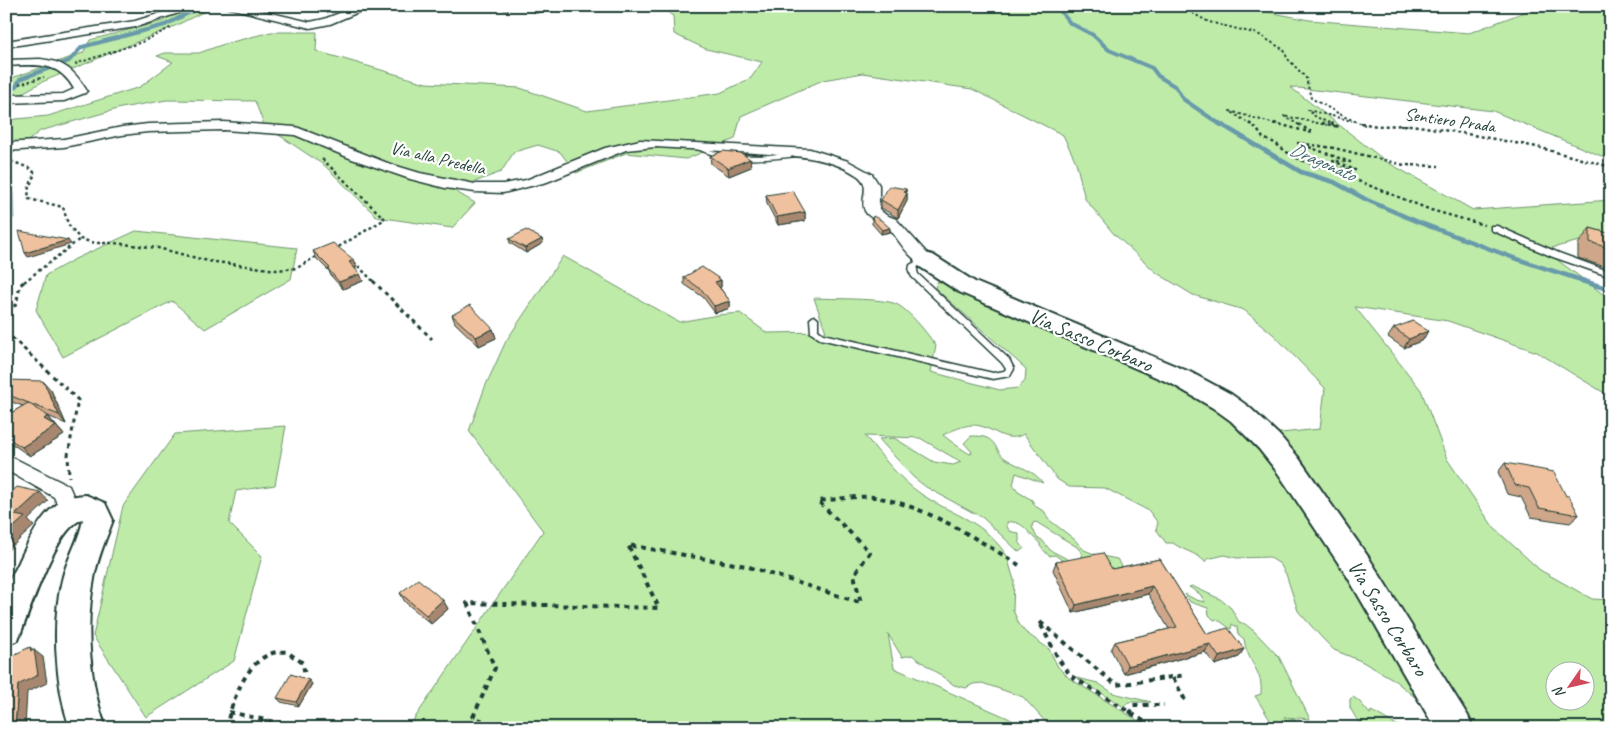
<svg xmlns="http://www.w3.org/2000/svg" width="1617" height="734" font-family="Caveat,sans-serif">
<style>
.green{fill:#bfeba9;stroke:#6f946e;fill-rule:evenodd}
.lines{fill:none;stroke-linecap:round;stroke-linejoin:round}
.stream-far2{stroke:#689aaa;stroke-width:4}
.stream-far1{stroke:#689aaa;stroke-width:4.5}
.stream{stroke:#689aaa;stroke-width:5.5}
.lane-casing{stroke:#1f3d34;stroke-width:3}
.street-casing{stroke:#1f3d34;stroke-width:3}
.secondary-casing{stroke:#1f3d34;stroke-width:4}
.path-far3{stroke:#1f3d34;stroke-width:2;stroke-dasharray:2.5 2.5;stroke-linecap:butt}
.path-far2{stroke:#1f3d34;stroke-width:2.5;stroke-dasharray:3 3;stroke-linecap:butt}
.path-far1{stroke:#1f3d34;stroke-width:3;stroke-dasharray:4 4;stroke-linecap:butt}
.path{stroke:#1f3d34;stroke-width:4;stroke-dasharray:5 5;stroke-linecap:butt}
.lane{fill:#fff;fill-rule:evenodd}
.street{fill:#fff;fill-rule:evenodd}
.secondary{fill:#fff;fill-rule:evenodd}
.wall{fill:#cea689;stroke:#1f3d34}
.shaded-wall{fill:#a7876f;stroke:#1f3d34}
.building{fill:#efc19f;stroke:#1f3d34}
.labels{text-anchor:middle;stroke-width:4.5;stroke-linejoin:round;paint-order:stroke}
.far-street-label{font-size:18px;fill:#1f3d34;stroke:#fff}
.far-water-label{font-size:19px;font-style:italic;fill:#3d6465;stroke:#fff}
.street-label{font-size:21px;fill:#1f3d34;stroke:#fff}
</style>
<rect width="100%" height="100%" fill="#fff"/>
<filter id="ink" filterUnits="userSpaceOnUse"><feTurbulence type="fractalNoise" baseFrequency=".02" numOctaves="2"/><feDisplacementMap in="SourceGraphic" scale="10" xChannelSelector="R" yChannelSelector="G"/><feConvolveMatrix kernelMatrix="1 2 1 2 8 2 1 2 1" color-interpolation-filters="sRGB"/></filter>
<g filter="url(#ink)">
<g class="green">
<polygon points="186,6 215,6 177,25 42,82 24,92 17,103 6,108 6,80 83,53 90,40 163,21"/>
<path d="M658,6h580l71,14 160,13 66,-25 -2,-2h78v154l-118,-49 -203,-24 97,75 86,48 138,-10v42l-20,-4 -47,12 67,50v97l-74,-45 -89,-31 -93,-14 66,83 26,69 47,69 46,42 52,29 19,1v128h-144l-27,-43 -54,-41 43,65 -36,-30 -32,-18 -27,-11 -12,-12 -24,-27 -12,-37 -6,-10 -11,-7 -32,1 -12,-3 -18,4 -2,3c-9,-10 -22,-11 -32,-19h-7l-10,-14 2,-6 -9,-12 -44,-23 -36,-1 -12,-8 -33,-45c-20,11 -32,-9 -51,-9 -9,0 -22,6 -30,10 3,3 24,18 27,19l2,-2 -8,-9 7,-7c6,0 11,0 16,2 10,5 10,15 18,20 13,9 29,12 38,25l-27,-10 -3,12 5,7 14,8 3,6 10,6 3,7 26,20 10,11 13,5 20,4 10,13 -65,-9v-3l-7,-5 -6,1 -9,-10v-3c-12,-8 -15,-23 -33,-21v5l3,4 9,3v8l5,6 -5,4 -36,-34 -57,-31 -13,-10 -34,-38 15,-1 40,24 19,3 8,-3 -41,-24 -55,-2c17,20 34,43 56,58 38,25 61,24 89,66h-2l6,20 -1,30 6,14 6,8 24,17 9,18 11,11 81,50h-99l-28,-31 -41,-14 -9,1 -7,4 -12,-3 -42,-30 -10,2 -14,-23 6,34 114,50 18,10h-593l-21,-6 131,-191 -74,-100 16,-44 21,-46 57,-85 116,66 39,-7 22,-2 27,20 59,-1 -12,-34c18,1 68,0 82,6 13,6 32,30 40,42l-5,26 69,18 18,-2 7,-7 1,-12 -91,-81 2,-6 4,-1 8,1 242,112 34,21 26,21 69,-7 5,-41 -51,-53 -30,-25 -51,-15 -36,-22 -43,-39 -29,-35 -9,-37 -13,-27 -91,-46 -109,-16 -40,7 -82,36 -6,23 -49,20 -60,-6 -50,20 -16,-21 -22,-7 -24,7 -13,20 -48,18 22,13 -23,25 -75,-11 -52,-51 -61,-41 -9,-24 -88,-1 -46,8 -81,23 -34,28v-39l42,-4 92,-29 33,-25 -16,-6 8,-3h34l25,-9 47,-12h46l-1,19 110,32 94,5 67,23 133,-18 31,-15 11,-16 -56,-13 -32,-15 -1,-18zM1036,522l41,25 5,6v5l-13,2 -19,-10 -8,-10 -5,-2 -5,-11 1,-4zM1554,672h30v30h-30z"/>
<polygon points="136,231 297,248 291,279 205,329 172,301 63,357 36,310 46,275 75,259"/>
<polygon points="286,426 275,485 236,491 229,523 262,556 234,661 146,717 93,636 123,506 175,434"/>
<path d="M1192,586l28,13 11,9 8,14 6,2 9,7 25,26 31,62 -26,-2 11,3 2,8h-21c-5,-5 -16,-25 -21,-32l6,-2c2,-20 -8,-26 -14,-43 -2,-3 -2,-8 -3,-12l-6,-5 -1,-7 -5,-3 -1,5 -14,-10 -3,1 -5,-5 -1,-7 -18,-6 -5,-8 11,6 9,2 -5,-8 -11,-7z"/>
<polygon points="1077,678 1098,683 1113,693 1151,702 1128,702 1124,707"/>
<path d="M1353,697l6,4 11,13 1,-3c13,6 20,13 34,17h-43l-12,-20v-9z"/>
</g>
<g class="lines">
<g class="stream-far2">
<polyline points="1056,6 1070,23 1093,35 1109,50 1152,68 1158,76 1176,87 1183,99 1221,125"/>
<polyline points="6,92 16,87 20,79 69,61 82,47 165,25 202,6"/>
</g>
<g class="stream-far1">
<polyline points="1219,123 1301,172 1334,182 1367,200 1418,222 1514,258 1587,282"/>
<polyline points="6,177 11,184 12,217 6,223"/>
</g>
<polyline class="stream" points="1583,281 1611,290"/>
<defs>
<g id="lane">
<path d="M694,143c7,3 14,7 22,9 26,6 55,4 81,0l3,2 -3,2c-34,4 -74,8 -105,-10v-2z"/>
<polygon points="1491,226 1497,226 1559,253 1611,272 1611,277 1553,257 1491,230"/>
<polygon points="922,258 928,258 929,260 918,266 917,271 918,274 1009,359 1014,369 1010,376 993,379 820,339 811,333 810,319 814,316 818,319 818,330 823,334 993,373 1004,371 1006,369 1002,363 912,277 909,271 910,265"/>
</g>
<g id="street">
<polygon points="184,6 200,6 136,27 6,47 6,41 135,21"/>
<polygon points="222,6 241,6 310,22 324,19 358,6 373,6 330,24 310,28"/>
<path d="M40,59c24,2 35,12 47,32l-2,2 -21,8 -58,2v-8l57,-1 11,-5c-16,-29 -38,-24 -68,-23v-6z"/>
<path d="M224,122l72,5 94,37 30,9 55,11h28l23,-4 79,-32 35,-8 170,9 38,12 24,13 7,11v24l7,6 10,4 37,41 -3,3c-18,5 -32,-26 -43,-37 -7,-6 -17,-6 -22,-15 -6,-13 7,-24 -7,-35 -31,-21 -68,-20 -103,-23 -33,-2 -66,-4 -99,-6l-30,3 -79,32 -44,11 -28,-1 -30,-4 -35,-9 -58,-20 -57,-24 -71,-5 -76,2 -26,3 -58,12 -58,4v-8l58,-4 58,-12 26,-3z"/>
<polygon points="6,454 69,486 80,511 77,517 70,519 63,517 54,497 6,470"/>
</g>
<g id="secondary">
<polygon points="925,253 933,255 975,282 1190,372 1231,394 1249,407 1279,435 1298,457 1369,558 1468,716 1473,728 1435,728 1347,576 1278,473 1259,449 1231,421 1213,408 1172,384 959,292 917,265 914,260 917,255"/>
<path d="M86,495l19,8 8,17c-7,19 -16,39 -19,59 -9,47 -5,104 12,149h-36c-15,-43 -19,-108 -7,-152 5,-19 17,-38 20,-57 -28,8 -53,94 -65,121l-12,5c0,-16 -3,-40 0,-55 2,-9 9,-19 13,-28 14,-29 29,-67 67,-67z"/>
</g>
</defs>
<use href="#lane" class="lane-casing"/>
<use href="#street" class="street-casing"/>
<use href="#secondary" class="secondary-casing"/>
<g class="path-far3">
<polyline points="1179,6 1209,22 1258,34 1284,50 1287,58 1306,78 1311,98 1345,117 1365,125"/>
<polyline points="75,64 142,42 172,27"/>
<polyline points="19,84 44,77"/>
<polyline points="1251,125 1230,111 1278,125"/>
<polyline points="1299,125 1284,116 1327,125"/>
<polyline points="1334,125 1316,117 1308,110 1352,121"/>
<polyline points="1400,125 1408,125"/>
</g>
<g class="path-far2">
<polyline points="1249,123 1256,128 1263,138 1275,143 1292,156 1303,161 1323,167 1431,210 1484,225"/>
<polyline points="1274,123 1313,133 1297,123"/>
<polyline points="1322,123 1339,127 1331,123"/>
<polyline points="1361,123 1377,126 1412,125 1462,133 1537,147 1611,167"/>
<polyline points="322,159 385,219 335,249"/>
<polyline points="11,161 29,168 35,173 28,190 29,199 63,207 68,224 80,239 95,243 114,243 158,248 208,261 277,270 297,268 317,256"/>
<polyline points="1317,164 1355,170 1333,161 1350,162 1298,143 1334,148 1404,165 1439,166"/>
<polyline points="354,262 374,282"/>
<polyline points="24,282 80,239"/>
</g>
<g class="path-far1">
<polyline points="373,281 432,339"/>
<polyline points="6,309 16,305 20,285 25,281"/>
<polyline points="6,332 78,400 68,455 69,477"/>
</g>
<g class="path">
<polyline points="1040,622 1116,685 1186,675"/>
<polyline points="1041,625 1059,660 1071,676 1155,728"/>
<polyline points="1173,678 1185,700 1182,701"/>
<polyline points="229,712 302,728"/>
<polyline points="1130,714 1133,705 1164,705"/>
<path d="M226,728c6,-28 24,-81 61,-76l16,11 2,14"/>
<path d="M501,728l-28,-11 22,-49 -28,-65 192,5 -31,-63 118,21 115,37 -7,-28 16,-23 -52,-51c16,-1 48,-7 62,-3 49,10 97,41 139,67"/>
</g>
<use href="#lane" class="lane"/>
<use href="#street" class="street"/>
<use href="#secondary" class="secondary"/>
</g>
<g class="wall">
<polygon points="502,6 555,6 556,8 536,13 524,6 504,10"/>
<polygon points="710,156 751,167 729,176 711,164"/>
<polygon points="906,189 906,193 907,193 907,201 898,218 881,208 881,200"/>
<polygon points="766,195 805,212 805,221 778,225 767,204"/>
<polygon points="872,219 890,232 881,234 872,224"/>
<polygon points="1590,228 1611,234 1611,269 1578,258 1578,244"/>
<polygon points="509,239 542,239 543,243 526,253 510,243"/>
<polygon points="313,251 357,267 355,268 360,274 363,281 343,289 331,276 329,271 316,258"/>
<polygon points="684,277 721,280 721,287 720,288 730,301 730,308 715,313 703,297 684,284"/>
<polygon points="452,315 493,329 496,338 479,346 455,323"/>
<polygon points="1394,328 1423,340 1404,348 1388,337"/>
<polygon points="6,380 51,390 66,424 48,416 64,435 30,456 12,444 6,438 6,416 23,406 6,400"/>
<polygon points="1505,463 1566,496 1579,515 1570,523 1531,517 1521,497 1507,494 1498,472"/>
<polygon points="1160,559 1207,634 1239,657 1215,665 1205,652 1124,674 1111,650 1115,642 1169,629 1148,594 1073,613 1053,570 1056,562 1112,569"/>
<polygon points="400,593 443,600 448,609 431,624 405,602"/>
<polygon points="312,684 299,706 281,702 277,698"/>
</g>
<g class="shaded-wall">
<polygon points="503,6 524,6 504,10"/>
<polygon points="539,6 555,6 556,8 536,13 534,8"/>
<polygon points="750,159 751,167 729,176 728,168"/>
<polygon points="906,189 906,196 907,193 907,201 898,218 898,210"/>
<polygon points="805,212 805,221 778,225 777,217"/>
<polygon points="890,228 890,232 881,234 882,230"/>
<polygon points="542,239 543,243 526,253 525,248"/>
<polygon points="68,240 71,244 28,257 25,253"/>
<polygon points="354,260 357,267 352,269 349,262"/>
<polygon points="360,274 363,281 343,289 339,282"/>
<polygon points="721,280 721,287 716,290 715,282"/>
<polygon points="730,301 730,308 715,313 714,306"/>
<polygon points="493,329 496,338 479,346 476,337"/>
<polygon points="1428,331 1423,340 1404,348 1409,339"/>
<polygon points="43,381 51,390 66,424 59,415"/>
<polygon points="48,416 55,425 44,419"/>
<polygon points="56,426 64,435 30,456 22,447"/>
<polygon points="40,492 48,501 28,520 34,526 6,552 6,534 15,515"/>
<polygon points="1152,586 1148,594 1073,613 1076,605"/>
<polygon points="443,600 448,609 431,624 426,615"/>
<polygon points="1210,644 1205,652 1124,674 1128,666"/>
<polygon points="30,647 43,657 47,683 27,692 25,728 15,728 18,685 31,651"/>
<polygon points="1244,649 1239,657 1215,665 1219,657"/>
<polygon points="309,680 312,684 299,706 296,702"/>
<polygon points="44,724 50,728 44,728"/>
</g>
<g class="building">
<polygon points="723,151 741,153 750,159 728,168 710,156"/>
<polygon points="889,186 906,189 904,192 907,193 898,210 881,200"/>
<polygon points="793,191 805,212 777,217 766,195"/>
<polygon points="873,216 881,220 890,228 882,230 872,219"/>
<polygon points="1590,228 1611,234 1611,249 1590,242"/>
<polygon points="526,230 542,239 525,248 509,239"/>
<polygon points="19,231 68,240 25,253"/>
<polygon points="333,243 354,260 349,262 360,274 339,282 328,269 330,268 313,251"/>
<polygon points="702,267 721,280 715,282 730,301 714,306 702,290 684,277"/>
<polygon points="470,305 493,329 476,337 452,315"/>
<polygon points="1413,321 1428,331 1409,339 1394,328"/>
<polygon points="6,380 43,381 59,415 6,394"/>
<polygon points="28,403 48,416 44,419 56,426 22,447 6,437 6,416"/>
<polygon points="1505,463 1554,472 1566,496 1569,496 1579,515 1539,508 1529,488 1515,485"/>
<polygon points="17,487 40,492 15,515 25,517 6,534 6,497"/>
<polygon points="1103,553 1112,569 1160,559 1207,634 1228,628 1244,649 1219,657 1210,644 1128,666 1115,642 1177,627 1152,586 1076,605 1056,562"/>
<polygon points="418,579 443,600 426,615 400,593"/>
<polygon points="30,647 31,651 34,649 38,675 18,685 15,728 6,728 6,663 9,661 9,657"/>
<polygon points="291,674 309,680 296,702 277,698"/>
<polygon points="44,724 44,728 34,728"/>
</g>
</g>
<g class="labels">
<g class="far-street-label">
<text transform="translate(1450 120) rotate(8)" y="6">Sentiero Prada</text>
<text transform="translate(438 158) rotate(13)" y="6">Via alla Predella</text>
</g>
<g class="far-water-label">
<text transform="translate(1323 161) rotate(24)" y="7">Dragonato</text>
</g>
<g class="street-label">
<text transform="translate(1091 340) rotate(23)" y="7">Via Sasso Corbaro</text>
<text transform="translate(1388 618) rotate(58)" y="7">Via Sasso Corbaro</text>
</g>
</g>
<rect width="1617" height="734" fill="none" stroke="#fff" stroke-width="25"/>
<rect x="12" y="12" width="1592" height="709" fill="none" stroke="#1f3d34" stroke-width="2" filter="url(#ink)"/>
<g transform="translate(1570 686) rotate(236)"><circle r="24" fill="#ffffff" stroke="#a5b1ae"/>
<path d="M0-4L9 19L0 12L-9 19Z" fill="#d1495b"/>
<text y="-8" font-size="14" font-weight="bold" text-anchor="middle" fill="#1f3d34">N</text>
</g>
</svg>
